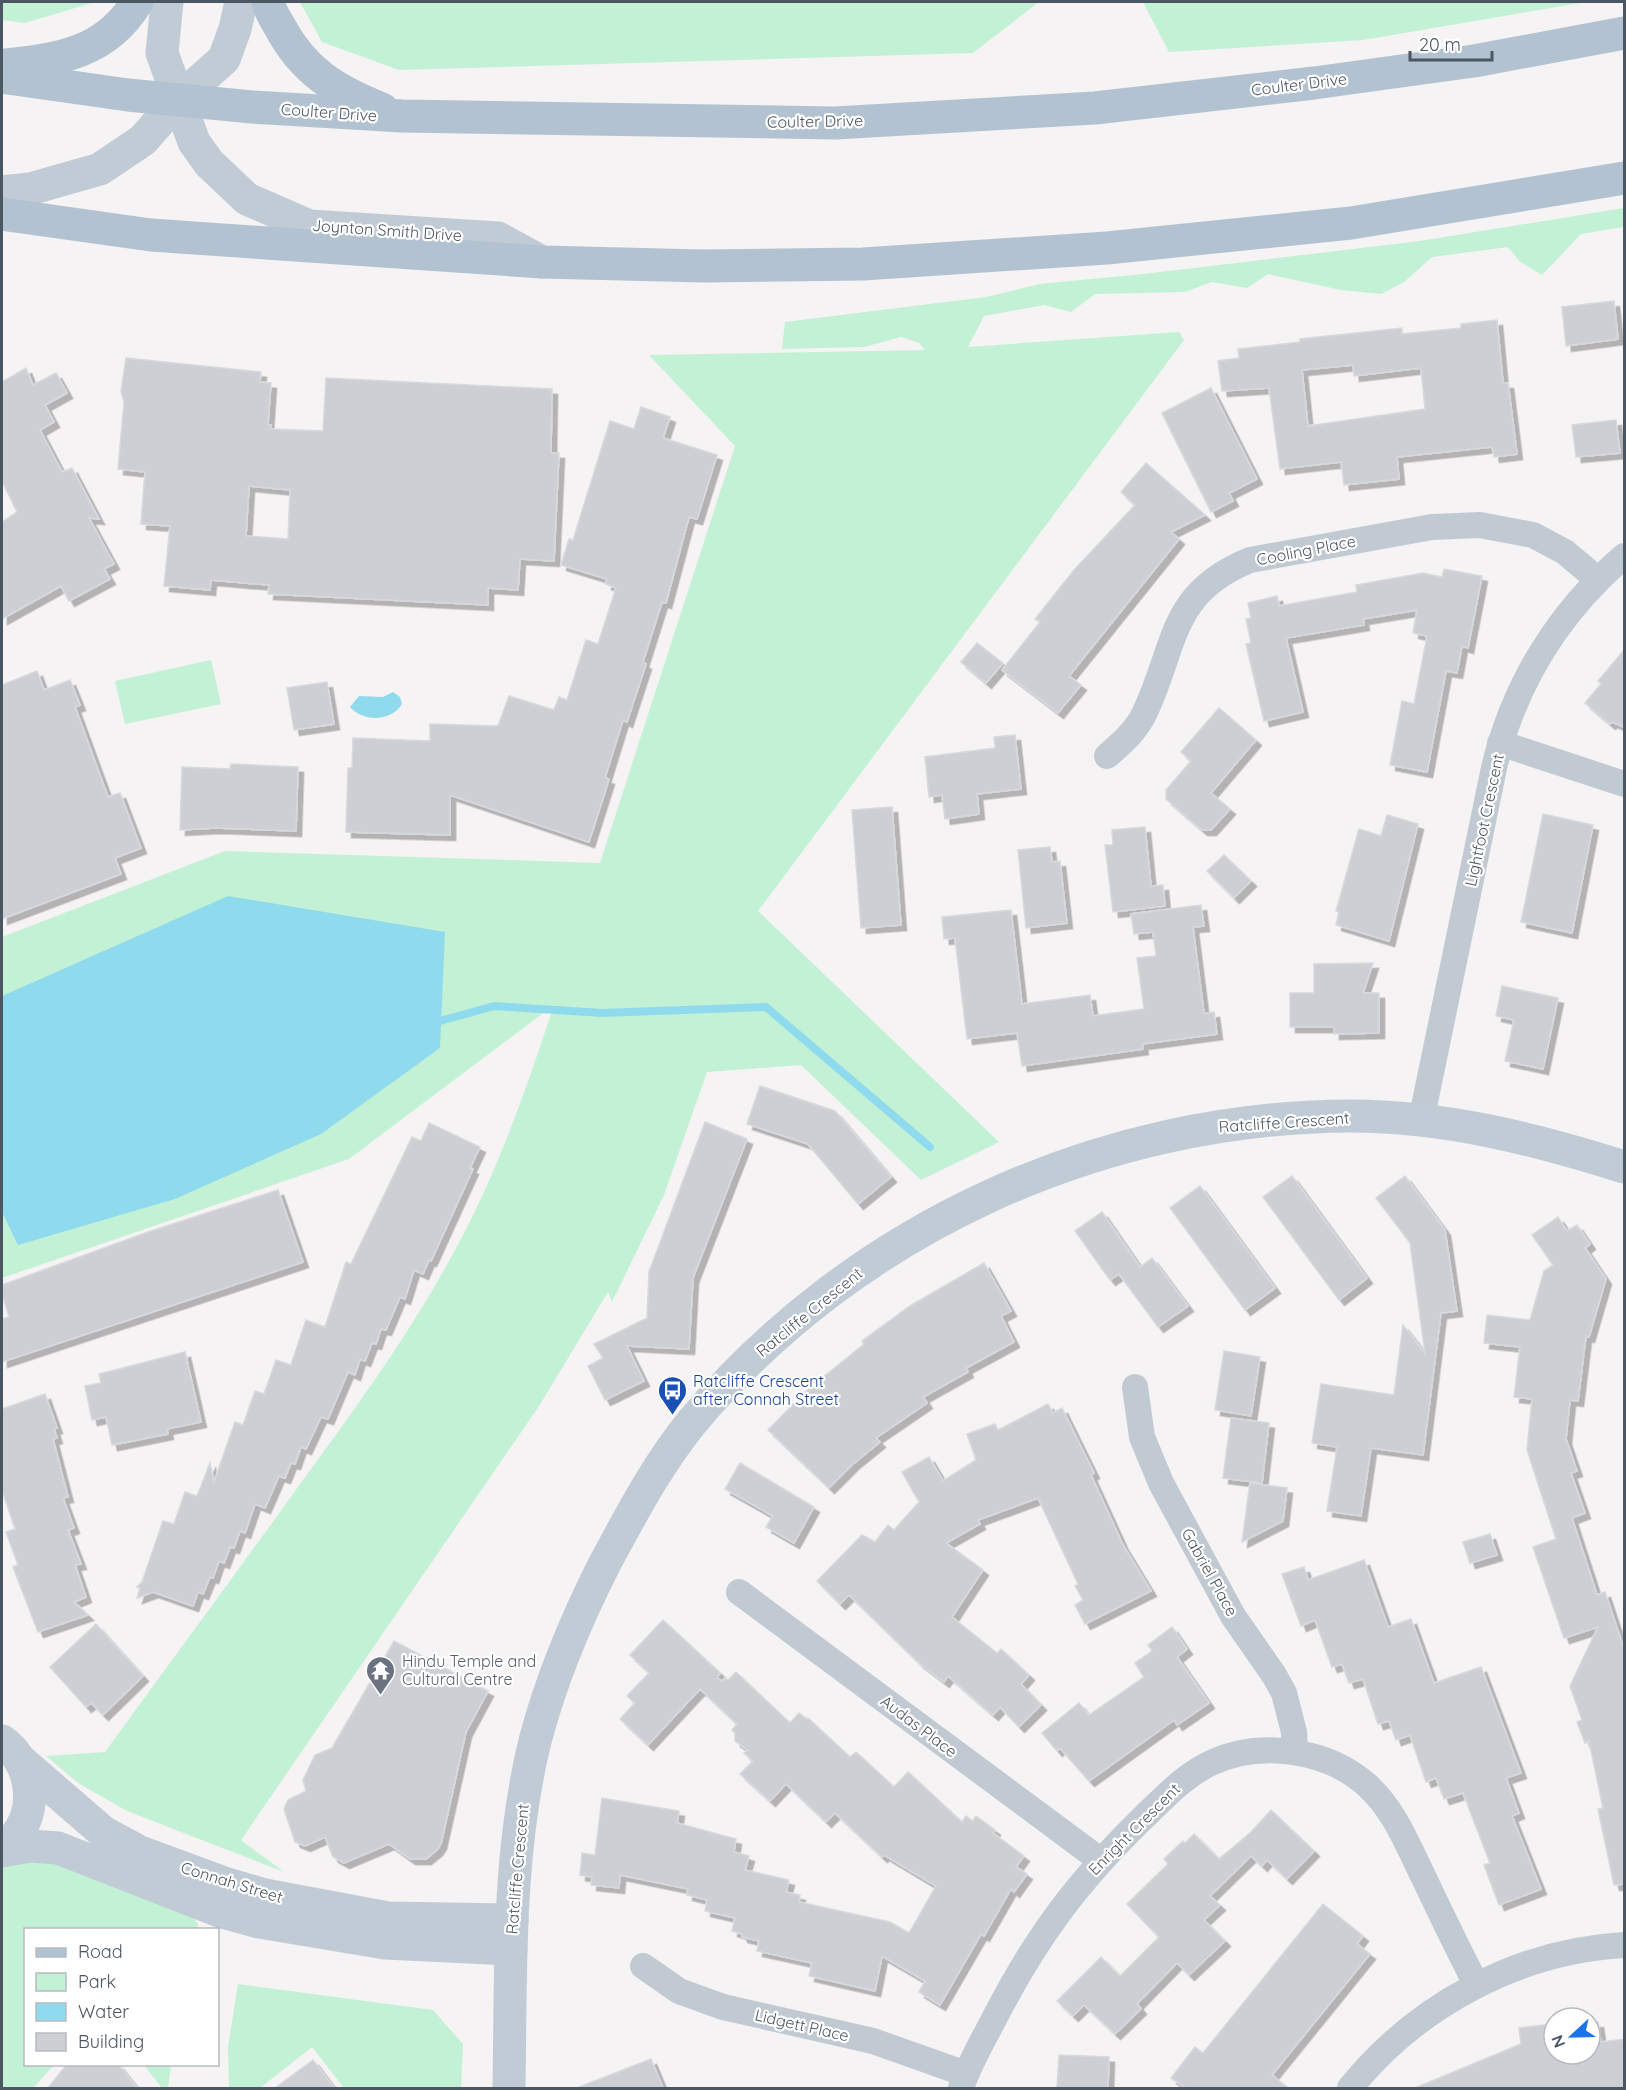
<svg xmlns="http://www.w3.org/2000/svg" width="1626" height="2090" font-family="Quicksand,sans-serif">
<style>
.green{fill:#c3f1d5}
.water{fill:#90daee}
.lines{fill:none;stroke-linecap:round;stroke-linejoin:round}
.stream{stroke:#90daee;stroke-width:8}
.building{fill:#cdcfd5;stroke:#d7d9de;stroke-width:1.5;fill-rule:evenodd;filter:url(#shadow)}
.street{stroke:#c1cad2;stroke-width:26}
.secondary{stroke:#c1cbd6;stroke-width:33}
.primary{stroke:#b3c2d1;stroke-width:33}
.labels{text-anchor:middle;stroke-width:4.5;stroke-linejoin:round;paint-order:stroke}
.street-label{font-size:16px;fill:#4a5661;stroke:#fff}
.transit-label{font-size:16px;fill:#164399;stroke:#fff;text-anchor:start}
.worship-label{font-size:16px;fill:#5b616d;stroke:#fff;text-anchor:start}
</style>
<defs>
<filter id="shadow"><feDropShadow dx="5.5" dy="5.5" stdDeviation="0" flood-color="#0004"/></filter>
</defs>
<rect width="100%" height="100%" fill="#f5f3f3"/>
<g class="green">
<polygon points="2,2 95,2 25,23 2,20"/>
<polygon points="300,2 1039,2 973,53 399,70 322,42"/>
<polygon points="1143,2 1586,2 1363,40 1169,52"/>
<path d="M1624,208v19l-43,7 -39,41 -23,-14 -11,-14 -76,10 -28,25 -23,12 -40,-4 -73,-16 -21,14 -35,-6 -27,10 -90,2 -24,18 -27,-7 -60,11 -16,31 211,-15 5,8 -426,571 241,231 -78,38 -120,-115 -94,7 -43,123 -52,107 -4,-10 -69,114 -298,434 43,32 -157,-61 -49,-28 -32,-27 59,-4c64,-88 129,-176 193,-265 59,-81 118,-161 164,-250 39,-74 66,-153 92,-232l-205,154 -347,119v-341l223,-86 375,12 135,-417 -86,-91 276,-5 -6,-7 -18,-6 -37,10 -82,2 3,-27 201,-25 54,-13 103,-10 277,-33z"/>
<polygon points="211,660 221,704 125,724 115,681"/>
<polygon points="46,1852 183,1905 198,1924 197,1930 26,1930 26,2064 54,2065 33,2088 2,2088 2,1862"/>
<polygon points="238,1984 433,2010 463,2044 461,2088 344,2088 312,2047 260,2088 229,2088 228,2047"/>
<polygon points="144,2065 171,2065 168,2088 162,2088"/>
</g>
<g class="water">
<path d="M393,692l7,5 2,7c-11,18 -39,18 -52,3l9,-11 24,1z"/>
<polygon points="228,896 445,932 440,1048 321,1134 175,1199 18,1245 2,1212 2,996"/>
</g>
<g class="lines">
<polyline class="stream" points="433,1023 494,1006 603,1013 766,1007 930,1147"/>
</g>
<g class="building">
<polygon points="1614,301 1618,339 1566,346 1562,307"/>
<path d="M1497,320l6,63h5l9,71 -23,3 -2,-10 -95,10 2,22 -55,6 -3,-23 -61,7 -11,-81 -47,3 -4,-30 21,-3 -1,-9 62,-7v-3l102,-11v6l59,-6v-4zM1353,365l1,11 67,-8 4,41 -117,17 -6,-56z"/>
<path d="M126,358l135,14 -1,10 11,1 -3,42h3l-1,4 53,2 3,-53 226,11 -1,64h8l-5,108 -34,-2 -2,31 -30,-2v17l-220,-11 1,-9 -58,-5 -1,10 -46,-4 6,-60 -29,-2 4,-52 -27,-3 6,-67 -3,-11zM249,486l41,4 -2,49 -42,-3z"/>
<polygon points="26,368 33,385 56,373 67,393 45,405 54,422 40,430 62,472 72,468 99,519 89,518 114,564 104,569 110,579 69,601 61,586 2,619 2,522 17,512 2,481 2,382"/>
<polygon points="1211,388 1257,479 1229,493 1233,501 1211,512 1162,413"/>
<polygon points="641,407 670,417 663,438 717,455 697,519 689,517 666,603 662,602 643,662 646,664 627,722 623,720 605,778 609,779 589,842 450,795 450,835 346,832 348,768 352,768 353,738 430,741 430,724 498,726 509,696 554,710 559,697 567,700 586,640 598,644 616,588 606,584 607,579 561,565 569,539 573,540 610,421 634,429"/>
<polygon points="1616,420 1620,453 1576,457 1572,425"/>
<polygon points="1146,463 1205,515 1171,532 1179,539 1069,676 1081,685 1058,713 1002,670 1040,622 1035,619 1074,570 1135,505 1121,492"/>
<polygon points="1444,569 1482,576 1468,648 1462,646 1457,673 1446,671 1427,772 1390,765 1402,701 1414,704 1427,636 1413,633 1417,610 1363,619 1364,625 1286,638 1303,712 1264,721 1246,644 1251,643 1246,619 1251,618 1248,603 1277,596 1279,606 1357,592 1356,585 1423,573 1442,577"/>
<polygon points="977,643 1003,663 986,683 961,662"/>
<polygon points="1624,650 1624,727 1612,722 1610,724 1585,703 1601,684 1598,681"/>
<polygon points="37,671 44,690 70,680 80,705 75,707 108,797 120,793 141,848 115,858 121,874 2,919 2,685"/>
<polygon points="327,682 334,724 294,730 287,688"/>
<polygon points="1219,708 1256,740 1211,793 1230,809 1211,830 1202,830 1166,799 1166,790 1191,761 1181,752"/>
<polygon points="1015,735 1021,789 977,794 979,814 945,819 942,795 929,797 925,757 995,748 994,737"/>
<polygon points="231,764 298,767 296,831 215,828 180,830 182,767 230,769"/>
<polygon points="892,807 901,925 861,928 852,810"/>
<polygon points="1543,814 1593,825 1572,933 1521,922"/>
<polygon points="1387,815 1418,824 1389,941 1336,925 1339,912 1336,911 1359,829 1381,836"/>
<polygon points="1145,827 1151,886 1163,885 1165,906 1113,912 1105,845 1113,845 1112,830"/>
<polygon points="1050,847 1052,862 1060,861 1067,923 1026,928 1018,850"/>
<polygon points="1224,855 1251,881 1234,898 1207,871"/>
<polygon points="1201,905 1204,926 1193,927 1204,1014 1214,1012 1217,1034 1142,1044 1143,1049 1022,1066 1017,1033 967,1039 955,938 944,939 942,917 1011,910 1022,1004 1090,995 1093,1016 1144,1009 1137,958 1156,956 1153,932 1134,934 1131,914"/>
<polygon points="1373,963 1363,993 1379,993 1379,1033 1334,1034 1334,1027 1290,1027 1290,993 1314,993 1314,964"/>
<polygon points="1502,986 1558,998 1543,1069 1505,1061 1514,1020 1496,1016"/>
<polygon points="760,1086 835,1111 891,1177 858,1204 808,1144 747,1124"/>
<polygon points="705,1122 747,1139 693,1278 689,1349 627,1346 644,1381 605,1400 588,1366 603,1358 594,1344 647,1318 649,1272"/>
<polygon points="429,1123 480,1147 470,1168 473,1169 431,1261 429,1260 423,1274 414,1270 405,1299 400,1297 386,1330 381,1329 376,1344 372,1343 365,1361 360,1359 355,1375 348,1372 328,1419 321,1417 306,1449 301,1447 295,1464 291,1463 285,1478 279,1476 265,1508 255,1504 245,1533 240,1531 234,1548 230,1547 224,1563 219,1561 213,1578 210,1577 203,1594 198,1592 193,1606 153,1592 137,1598 140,1588 137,1587 142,1582 163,1521 174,1524 185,1492 197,1496 210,1463 214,1482 235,1422 243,1425 255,1391 264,1394 276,1360 291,1365 306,1320 325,1327 346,1262 351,1264 412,1137 421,1141"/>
<polygon points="1292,1176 1367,1278 1339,1300 1263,1197"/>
<polygon points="1405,1176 1445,1230 1457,1311 1441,1313 1423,1455 1371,1448 1361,1516 1327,1511 1337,1447 1312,1443 1321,1384 1394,1395 1403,1325 1425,1353 1410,1243 1376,1198"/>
<polygon points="1200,1186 1275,1288 1245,1310 1170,1208"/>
<polygon points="278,1190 303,1262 2,1362 2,1319 9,1317 2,1294 2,1285 148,1232"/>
<polygon points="1102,1212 1140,1267 1152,1258 1188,1306 1158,1327 1119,1274 1110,1280 1075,1231"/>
<polygon points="1558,1217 1567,1231 1577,1225 1590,1244 1585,1248 1606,1279 1589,1337 1586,1336 1578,1401 1570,1400 1566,1439 1577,1471 1571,1473 1585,1513 1572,1518 1597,1595 1605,1592 1624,1649 1624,1884 1614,1885 1598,1809 1603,1808 1589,1741 1585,1743 1577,1722 1582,1720 1570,1686 1598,1627 1564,1638 1533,1547 1556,1539 1527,1450 1532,1399 1514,1397 1520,1347 1484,1343 1487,1315 1530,1320 1544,1271 1553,1265 1532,1235"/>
<polygon points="984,1263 1011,1311 1001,1316 1014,1342 966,1368 968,1372 923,1397 927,1403 876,1438 880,1442 853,1464 829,1488 768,1430 806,1391 864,1344 862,1341 910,1306"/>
<polygon points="1224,1351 1260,1357 1251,1416 1215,1410"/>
<polygon points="185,1352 201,1422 167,1429 168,1434 112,1445 106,1417 92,1420 85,1386 101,1383 99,1374"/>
<polygon points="45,1394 57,1428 54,1429 57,1438 53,1439 68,1497 63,1498 74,1528 68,1530 81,1564 75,1565 86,1597 74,1602 88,1615 38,1632 13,1567 18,1565 6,1532 15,1529 2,1490 2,1409"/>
<polygon points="1048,1404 1053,1413 1062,1408 1094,1473 1091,1475 1123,1545 1151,1591 1085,1624 1075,1605 1083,1600 1075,1586 1078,1584 1038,1498 978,1520 980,1524 946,1543 983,1570 952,1617 997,1653 1001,1649 1029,1675 1021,1684 1041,1705 1019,1727 1000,1707 993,1715 948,1676 944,1682 919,1663 849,1595 840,1604 817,1581 862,1535 875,1542 888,1525 894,1530 919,1502 902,1472 929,1457 943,1481 976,1460 967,1434 995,1424 998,1430"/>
<polygon points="1231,1418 1269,1423 1262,1483 1223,1478"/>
<polygon points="740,1463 814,1507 794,1543 766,1527 773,1516 725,1489"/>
<polygon points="1250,1483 1287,1488 1283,1521 1242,1542"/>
<polygon points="1490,1534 1497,1555 1470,1563 1463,1542"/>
<polygon points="1364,1560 1388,1627 1411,1619 1434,1683 1481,1667 1521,1773 1506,1778 1519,1813 1512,1816 1541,1889 1499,1905 1484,1865 1490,1863 1463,1793 1444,1799 1436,1778 1426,1782 1410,1735 1396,1740 1389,1721 1378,1724 1363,1679 1349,1683 1342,1664 1332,1667 1315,1620 1301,1626 1282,1574 1304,1567 1308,1580"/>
<polygon points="663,1620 720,1673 717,1678 722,1681 725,1678 728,1680 736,1672 790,1723 799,1713 807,1719 808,1718 850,1757 856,1752 894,1787 908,1772 962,1822 966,1816 973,1821 976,1816 995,1830 993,1833 1024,1856 1016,1867 1027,1874 1014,1892 1011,1889 984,1936 981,1934 940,2005 919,1992 925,1981 882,1956 875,1991 809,1976 812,1963 757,1951 759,1941 742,1937 742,1934 732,1931 735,1918 705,1911 707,1900 687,1895 688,1889 620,1875 619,1888 591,1885 592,1877 580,1875 582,1853 595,1855 602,1798 679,1811 677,1823 736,1839 734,1852 749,1856 745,1870 789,1880 786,1892 800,1895 799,1902 890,1922 909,1933 936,1886 884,1855 882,1857 835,1813 826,1822 786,1784 770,1801 740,1774 753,1761 744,1753 748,1750 735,1741 735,1733 732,1730 737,1724 700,1689 648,1745 620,1719 635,1703 627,1696 649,1673 630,1655"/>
<polygon points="96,1624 143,1676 103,1715 91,1703 86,1707 50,1667"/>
<polygon points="1172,1627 1187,1649 1177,1657 1209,1703 1177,1725 1174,1720 1089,1781 1060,1748 1057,1751 1042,1733 1079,1703 1089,1715 1144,1677 1135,1663 1152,1651 1148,1645"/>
<polygon points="394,1641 488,1691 466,1732 441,1844 437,1850 426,1859 410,1859 389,1844 344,1863 333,1857 325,1837 305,1846 295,1842 284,1809 288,1800 306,1791 303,1780 315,1755 332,1748"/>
<polygon points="1271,1810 1314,1851 1287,1879 1267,1860 1262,1866 1251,1856 1210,1896 1220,1905 1204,1920 1225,1941 1189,1975 1177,1963 1137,2004 1141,2009 1115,2034 1084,2005 1073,2016 1057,2001 1101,1957 1120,1976 1159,1937 1127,1904 1168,1864 1164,1859 1183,1841 1185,1843 1194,1834 1219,1859 1251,1832"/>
<polygon points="1323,1904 1363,1936 1357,1944 1370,1954 1272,2075 1288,2088 1186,2088 1171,2078 1195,2047 1203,2053"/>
<polygon points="1598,2022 1601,2042 1624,2039 1624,2088 1415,2088 1521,2044 1519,2028 1551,2024 1554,2027 1554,2054 1590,2054 1590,2023"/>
<polygon points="1059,2055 1109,2057 1108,2088 1057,2088"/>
<polygon points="651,2059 663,2088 579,2088 579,2087"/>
<polygon points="313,2060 334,2088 275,2088"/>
<polygon points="67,2064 118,2064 137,2088 48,2088"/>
</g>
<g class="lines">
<g class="street">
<polyline points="1500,743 1624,784"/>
<path d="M1107,756c15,-13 30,-26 38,-44 32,-68 24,-119 105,-152l182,-33 48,-2 53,10 32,17 32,27"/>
<path d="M1421,1121l73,-353c20,-84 65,-156 130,-212"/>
<polyline points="1135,1387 1142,1437 1161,1483 1233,1616 1274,1675 1284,1693 1294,1732 1295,1752"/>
<polyline points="739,1592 1100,1860"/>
<polyline points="643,1966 679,1991 723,2007 873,2041 966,2074"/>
<path d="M961,2088c8,-24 21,-46 33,-69 42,-82 84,-138 150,-202 21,-20 41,-42 67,-54 49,-23 116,-14 157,23 27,25 40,60 56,92 17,36 34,71 52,106"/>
<path d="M1350,2088c67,-83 168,-137 274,-143"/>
</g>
<g class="secondary">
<polyline points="167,2 162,53 194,142 209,163 247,199 309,226 498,238 542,262"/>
<polyline points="2,192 30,189 100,169 143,140 179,99 224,59 235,29 241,2"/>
<path d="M2,1741c28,20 37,62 16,92 -4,6 -11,11 -16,16"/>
<polyline points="21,1761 103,1832 140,1852 224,1883 265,1895 388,1918 512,1920"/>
<polyline points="2,1851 30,1846 58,1848 219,1911 259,1922 385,1943 511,1949"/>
<path d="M509,2088c2,-116 -2,-233 26,-347 16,-61 41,-121 70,-178 26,-48 52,-98 87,-141 162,-193 407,-305 659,-306 93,0 185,23 273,51"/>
</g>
<g class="primary">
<path d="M268,2c2,8 7,17 12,25 23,44 56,64 102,82"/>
<path d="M6,65c54,-6 100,-12 131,-63"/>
<polyline points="2,77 128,95 252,107 402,116 835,123 1095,108 1314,83 1474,61 1624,33"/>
<polyline points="2,214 151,235 542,262 703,266 863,264 1107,248 1351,223 1624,178"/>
</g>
</g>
<defs>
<symbol id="bus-pin" viewBox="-11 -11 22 30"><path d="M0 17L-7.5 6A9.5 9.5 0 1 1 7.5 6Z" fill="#1a4fb4" stroke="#fff"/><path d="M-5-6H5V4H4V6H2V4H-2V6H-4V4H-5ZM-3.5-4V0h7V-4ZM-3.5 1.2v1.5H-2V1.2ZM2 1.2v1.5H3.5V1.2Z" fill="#fff"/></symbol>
<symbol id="temple-pin" viewBox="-11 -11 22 30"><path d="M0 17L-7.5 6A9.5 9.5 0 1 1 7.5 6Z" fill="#6b7280" stroke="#fff"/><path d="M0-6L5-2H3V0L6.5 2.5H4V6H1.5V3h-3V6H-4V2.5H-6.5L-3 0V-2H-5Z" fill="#fff"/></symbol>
</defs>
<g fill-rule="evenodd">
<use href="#bus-pin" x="656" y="1374" width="33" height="45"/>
<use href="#temple-pin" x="364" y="1654" width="33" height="45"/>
</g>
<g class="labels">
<g class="street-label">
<text transform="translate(1299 84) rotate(-7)" y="6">Coulter Drive</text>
<text transform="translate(329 112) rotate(4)" y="6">Coulter Drive</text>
<text transform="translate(815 121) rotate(-1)" y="6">Coulter Drive</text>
<text transform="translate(387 230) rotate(4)" y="6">Joynton Smith Drive</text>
<text transform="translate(1306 550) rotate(-11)" y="6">Cooling Place</text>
<text transform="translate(1484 820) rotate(-78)" y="6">Lightfoot Crescent</text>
<text transform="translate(1284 1122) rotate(-4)" y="6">Ratcliffe Crescent</text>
<text transform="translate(809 1312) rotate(-39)" y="6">Ratcliffe Crescent</text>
<text transform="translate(1210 1572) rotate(61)" y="6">Gabriel Place</text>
<text transform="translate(919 1726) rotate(37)" y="6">Audas Place</text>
<text transform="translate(1134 1829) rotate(-45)" y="6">Enright Crescent</text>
<text transform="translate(517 1869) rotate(-85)" y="6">Ratcliffe Crescent</text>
<text transform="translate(232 1882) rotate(17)" y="6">Connah Street</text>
<text transform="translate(802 2025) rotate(13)" y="6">Lidgett Place</text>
</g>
<g class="transit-label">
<text x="693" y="1387">Ratcliffe Crescent<tspan x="693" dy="18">after Connah Street</tspan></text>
</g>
<g class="worship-label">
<text x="402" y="1667">Hindu Temple and<tspan x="402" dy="18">Cultural Centre</tspan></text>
</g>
</g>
<rect width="1626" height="2090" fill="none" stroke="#4a5661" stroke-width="6"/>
<rect x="24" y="1928" width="195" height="138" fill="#ffffff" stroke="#b7bbc0" stroke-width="1.5"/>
<rect x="36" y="1948" width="30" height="9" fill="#b3c2d1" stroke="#b7bbc0" stroke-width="1.5"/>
<text x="78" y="1958" font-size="18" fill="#4a5661">Road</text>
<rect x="36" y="1973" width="30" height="18" fill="#c3f1d5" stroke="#b7bbc0" stroke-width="1.5"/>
<text x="78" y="1988" font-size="18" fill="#4a5661">Park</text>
<rect x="36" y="2003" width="30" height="18" fill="#90daee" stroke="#b7bbc0" stroke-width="1.5"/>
<text x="78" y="2018" font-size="18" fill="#4a5661">Water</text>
<rect x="36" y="2033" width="30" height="18" fill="#cdcfd5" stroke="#b7bbc0" stroke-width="1.5"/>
<text x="78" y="2048" font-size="18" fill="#4a5661">Building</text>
<g transform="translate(1572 2036) rotate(248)"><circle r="28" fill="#ffffff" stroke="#b7bbc0" stroke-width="1.5"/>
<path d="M0-4.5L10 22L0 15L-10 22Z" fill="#1a73e8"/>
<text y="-9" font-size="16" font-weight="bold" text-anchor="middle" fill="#4a5661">N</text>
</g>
<path d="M1410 51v9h82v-9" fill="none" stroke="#4a5661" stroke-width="3"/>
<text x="1419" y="51" font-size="18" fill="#4a5661" stroke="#ffffff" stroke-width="4.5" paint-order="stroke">20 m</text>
</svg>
